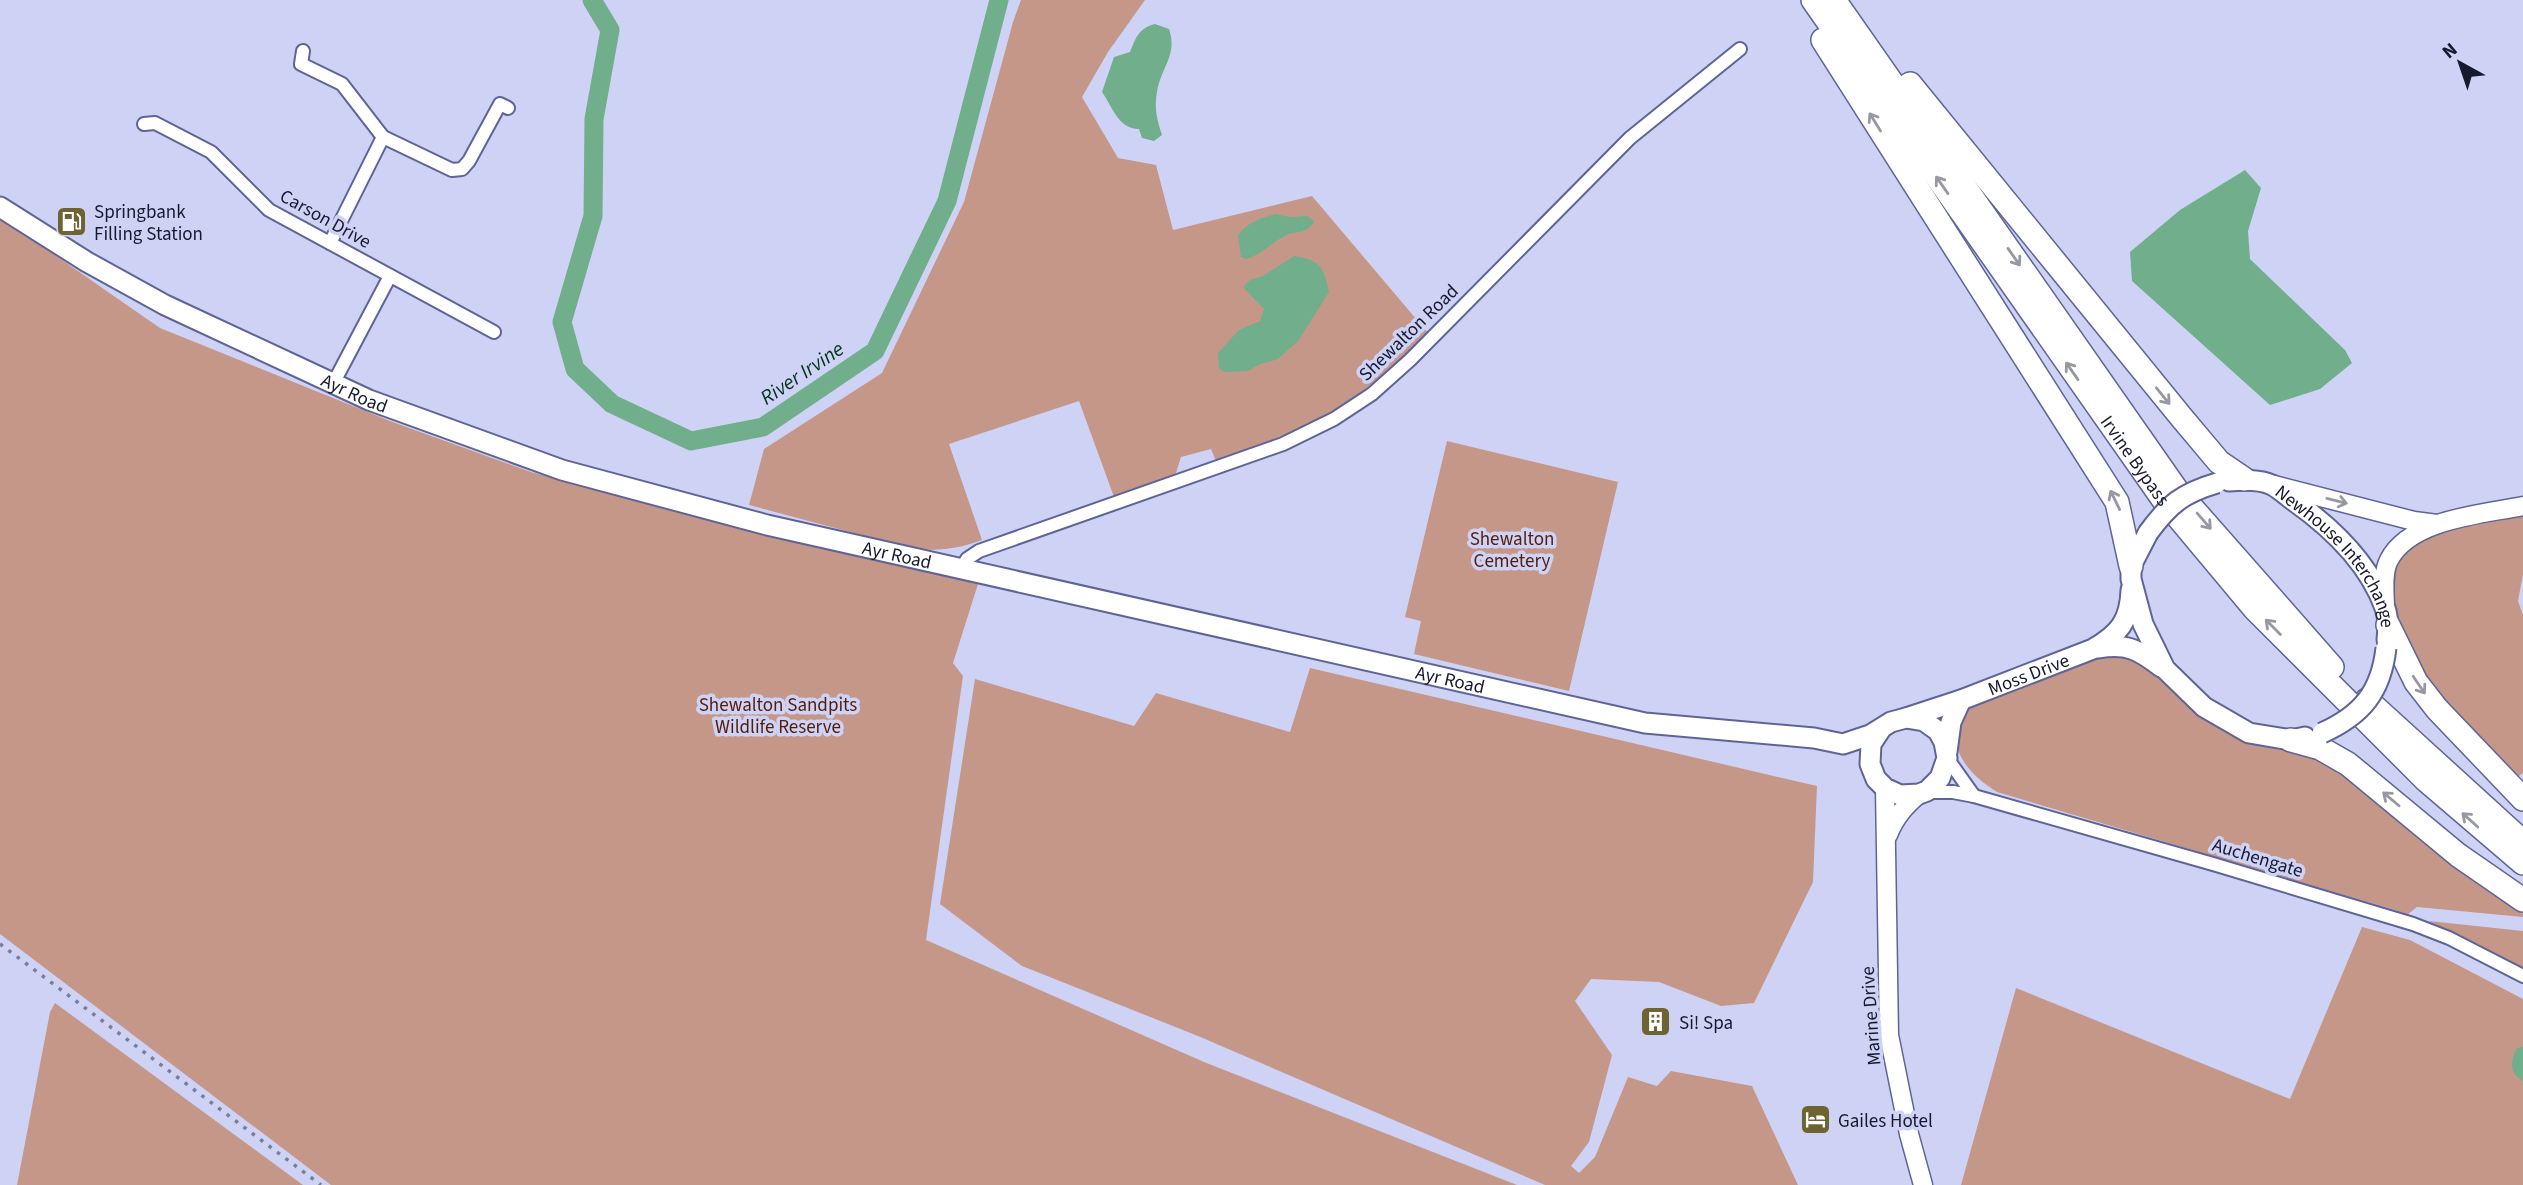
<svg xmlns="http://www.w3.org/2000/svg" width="2523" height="1185" font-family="'Source Sans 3',sans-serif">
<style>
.green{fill:#c59788}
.water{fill:#71ae8b}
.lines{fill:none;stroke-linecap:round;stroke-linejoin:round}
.river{stroke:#71ae8b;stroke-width:19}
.street-casing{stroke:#5e6497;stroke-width:16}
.secondary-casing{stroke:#5e6497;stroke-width:21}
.primary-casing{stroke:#5e6497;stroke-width:23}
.highway-casing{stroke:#5e6497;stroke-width:26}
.street{stroke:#fff;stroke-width:12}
.secondary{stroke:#fff;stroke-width:18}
.primary{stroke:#fff;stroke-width:19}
.highway{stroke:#fff;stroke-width:23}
.rail{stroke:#7a7d9a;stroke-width:3.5;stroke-dasharray:3.5 7;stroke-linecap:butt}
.primary-bridge-casing{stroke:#5e6497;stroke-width:23;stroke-linecap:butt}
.primary-bridge{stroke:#fff;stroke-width:19}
.oneway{stroke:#9798a1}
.labels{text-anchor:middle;stroke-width:7;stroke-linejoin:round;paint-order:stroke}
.poi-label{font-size:19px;fill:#17192e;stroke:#ced3f6;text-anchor:start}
.street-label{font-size:19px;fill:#17192e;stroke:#ced3f6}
.park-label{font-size:19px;fill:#551c08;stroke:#ced3f6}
.water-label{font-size:21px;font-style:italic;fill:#00331c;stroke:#ced3f6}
</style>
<rect width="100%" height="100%" fill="#ced3f6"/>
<g class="green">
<path d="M1021,0h124l-37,52 -26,45 36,61 38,7 17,65 139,-34 116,137c-30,28 -61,59 -97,79 -36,21 -76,34 -115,49l-5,-12 -30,8 -6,19 -61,21 -35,-96 -130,43 33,96c-25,9 -45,12 -72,8l-161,-43 15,-56 118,-76 82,-171 49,-180z"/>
<polygon points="0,217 160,328 390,421 531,472 676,512 978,584 953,663 963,676 926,940 1204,1062 1517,1185 331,1185 0,934"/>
<polygon points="1447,441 1618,482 1569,691 1414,654 1421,621 1405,617"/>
<polygon points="2523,515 2523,574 2518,601 2523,615 2523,773 2516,778 2437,703 2398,620 2393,590 2395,571 2403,553 2418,540 2455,529"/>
<path d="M2122,654l20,5 76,66 59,24 44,9 202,156v3l-106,-10 -10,8 -12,-5 -398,-118c-38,-24 -57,-55 -22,-91l122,-46z"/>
<polygon points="1310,668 1817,786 1813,882 1754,1003 1721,1006 1659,982 1591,979 1575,1001 1612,1055 1589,1142 1571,1166 1579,1173 1595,1157 1628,1077 1657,1086 1671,1071 1752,1086 1798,1185 1545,1185 1198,1036 1022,966 940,904 975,679 1134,726 1156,693 1290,732"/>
<polygon points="2429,921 2523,931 2523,969"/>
<polygon points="2362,927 2410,940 2523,999 2523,1185 1961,1185 2016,988 2290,1099"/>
<polygon points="55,1003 303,1185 17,1185 50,1012"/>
</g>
<g class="water">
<path d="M1155,24l14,5c9,26 -8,38 -12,63 -3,16 0,28 5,43l-8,6 -12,-3 -3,-9c-21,0 -27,-23 -37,-37l12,-35 16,-5c6,-15 9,-24 25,-28z"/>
<polygon points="2245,170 2261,188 2248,231 2250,259 2345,350 2352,363 2320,389 2270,405 2132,281 2130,252 2180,210"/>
<path d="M1276,214c5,1 12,3 18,3 10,0 13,-4 20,5 -8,13 -18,8 -29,14 -15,7 -20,17 -39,23l-5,-2 -3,-22c9,-12 23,-17 38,-21z"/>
<path d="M1294,256c26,4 30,11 35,36l-31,49 -20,18 -18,5 -12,7 -24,1 -5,-4 -1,-15 21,-23 21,-9 4,-12 -21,-22 7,-7 13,-4z"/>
<path d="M2523,1047v34c-14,-8 -13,-19 -6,-33z"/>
</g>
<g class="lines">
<polyline class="river" points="592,0 610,30 594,119 593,216 562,322 575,369 612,404 691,441 763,427 875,351 947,201 999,0"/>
<defs>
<g id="street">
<polyline points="303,51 301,64 342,84 383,137 452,170 462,169 469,161 500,104 508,108"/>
<polyline points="144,124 155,123 211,152 269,210 494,332"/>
<polyline points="330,243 383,137"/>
<polyline points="334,382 390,276"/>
<polyline points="961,569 967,559 979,551 1283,444 1334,419 1372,394 1410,360 1630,138 1740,49"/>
<polyline points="1947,758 1974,796"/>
<polyline points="1925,792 1953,792 1974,796 2213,864 2413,924 2449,938 2523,976"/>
</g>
<g id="secondary">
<polyline points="2274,485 2414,521 2437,524"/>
<path d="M2385,609c0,-15 -3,-36 4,-49 21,-41 94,-46 134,-54"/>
<polyline points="1885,788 1889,1035 1909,1134 1923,1185"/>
<path d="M1888,835c7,-18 17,-29 31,-41"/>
</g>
<g id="primary">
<path id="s1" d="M0,207l87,55 78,43 204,95 193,70 205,55 878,198 169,15 29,6 27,-9 21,-13 15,-4 18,3 14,10 6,11 3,16 -7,20 -13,13 -8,3 -19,1 -15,-7 -9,-9 -6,-15 1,-20 10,-15"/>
<path id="s2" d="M2229,481c13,-1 31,-2 43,4 8,4 15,11 22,16 38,27 75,62 91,107 4,10 3,22 2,32"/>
<polyline points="2148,533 2131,566 2131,579 2143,624 2165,669 2204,707 2249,733 2291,740 2305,737"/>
<path d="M2099,648c28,-5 40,2 62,19"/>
<path id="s3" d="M1906,718l55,-18 132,-51c26,-15 37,-28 38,-59"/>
<polyline points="1947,752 1951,722 1961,700"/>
</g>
<g id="highway">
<path id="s4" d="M1813,0l350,499 91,109 172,172 97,83"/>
<polyline points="1834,0 2178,492 2332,667"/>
<polyline points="1823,40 2117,502 2131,566"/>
<polyline points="1910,84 2182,418 2219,462 2244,479"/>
<polyline points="2388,625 2416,682 2437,709 2523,799"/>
<polyline points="2367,700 2523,842"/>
<polyline points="2291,740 2320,748 2348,764 2458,855 2523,900"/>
</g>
</defs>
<use href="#street" class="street-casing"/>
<use href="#secondary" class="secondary-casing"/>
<use href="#primary" class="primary-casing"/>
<use href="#highway" class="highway-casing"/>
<use href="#street" class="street"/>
<use href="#secondary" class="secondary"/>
<use href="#primary" class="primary"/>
<use href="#highway" class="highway"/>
<polyline class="rail" points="0,944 321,1185"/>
<defs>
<g id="primary-bridge">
<path d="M2148,533c21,-29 35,-40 69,-50"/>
<path d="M2322,733c40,-18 59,-41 64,-85"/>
</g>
</defs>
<use href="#primary-bridge" class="primary-bridge-casing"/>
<use href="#primary-bridge" class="primary-bridge"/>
</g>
<defs><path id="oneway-shaft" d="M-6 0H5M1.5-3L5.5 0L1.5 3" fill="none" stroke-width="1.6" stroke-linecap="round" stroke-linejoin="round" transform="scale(1.75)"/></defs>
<g class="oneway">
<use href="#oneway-shaft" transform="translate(1875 122) rotate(-122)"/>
<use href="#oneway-shaft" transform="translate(1942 185) rotate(-125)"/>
<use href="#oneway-shaft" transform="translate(2014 257) rotate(55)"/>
<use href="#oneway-shaft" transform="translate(2072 371) rotate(-125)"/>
<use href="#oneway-shaft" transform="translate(2163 396) rotate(51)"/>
<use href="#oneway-shaft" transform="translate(2115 500) rotate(-116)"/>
<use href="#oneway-shaft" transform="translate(2337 501) rotate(14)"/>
<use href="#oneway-shaft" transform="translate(2204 521) rotate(49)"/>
<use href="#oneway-shaft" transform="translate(2273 627) rotate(-135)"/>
<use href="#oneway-shaft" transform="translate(2419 685) rotate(56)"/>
<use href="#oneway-shaft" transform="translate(2391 799) rotate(-140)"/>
<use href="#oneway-shaft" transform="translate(2470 820) rotate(-138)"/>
</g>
<defs>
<symbol id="fuel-square" viewBox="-11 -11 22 22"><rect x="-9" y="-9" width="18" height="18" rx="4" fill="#6e6431" stroke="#ced3f6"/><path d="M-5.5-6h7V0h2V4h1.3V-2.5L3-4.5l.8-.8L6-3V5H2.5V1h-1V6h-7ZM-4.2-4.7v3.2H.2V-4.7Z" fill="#fff"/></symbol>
<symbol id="building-square" viewBox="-11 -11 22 22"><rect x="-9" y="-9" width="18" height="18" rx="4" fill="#6e6431" stroke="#ced3f6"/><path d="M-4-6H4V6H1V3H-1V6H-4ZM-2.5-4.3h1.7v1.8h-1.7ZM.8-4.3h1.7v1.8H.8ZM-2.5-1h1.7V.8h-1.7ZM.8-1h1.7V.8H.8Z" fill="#fff"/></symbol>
<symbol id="hotel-square" viewBox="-11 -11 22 22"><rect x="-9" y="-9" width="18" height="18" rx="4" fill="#6e6431" stroke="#ced3f6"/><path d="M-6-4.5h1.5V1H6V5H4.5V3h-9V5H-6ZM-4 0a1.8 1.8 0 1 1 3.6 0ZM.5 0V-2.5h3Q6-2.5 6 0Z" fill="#fff"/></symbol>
</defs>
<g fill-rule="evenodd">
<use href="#fuel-square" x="54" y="204" width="35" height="35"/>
<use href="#building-square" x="1638" y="1004" width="35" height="35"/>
<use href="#hotel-square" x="1798" y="1102" width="35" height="35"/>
</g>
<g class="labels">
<g class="poi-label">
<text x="94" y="218">Springbank<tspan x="94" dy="22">Filling Station</tspan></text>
<text x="1679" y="1029">Si! Spa</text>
<text x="1838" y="1127">Gailes Hotel</text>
</g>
<g class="street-label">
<text transform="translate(326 218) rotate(29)" y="7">Carson Drive</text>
<text transform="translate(1408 332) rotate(-44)" y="7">Shewalton Road</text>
<text dy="7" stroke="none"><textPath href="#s1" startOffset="401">Ayr Road</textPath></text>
<text dy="7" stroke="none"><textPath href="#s4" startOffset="562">Irvine Bypass</textPath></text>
<text dy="7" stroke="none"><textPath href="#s1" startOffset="968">Ayr Road</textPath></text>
<text dy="7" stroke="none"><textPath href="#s2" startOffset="142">Newhouse Interchange</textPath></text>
<text dy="7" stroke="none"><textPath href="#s3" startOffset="130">Moss Drive</textPath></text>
<text dy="7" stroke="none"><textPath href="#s1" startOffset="1535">Ayr Road</textPath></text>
<text transform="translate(2258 857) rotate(17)" y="7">Auchengate</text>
<text transform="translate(1870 1016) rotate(-94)" y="7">Marine Drive</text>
</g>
<g class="park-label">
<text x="1512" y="545">Shewalton<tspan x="1512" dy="22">Cemetery</tspan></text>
<text x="778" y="711">Shewalton Sandpits<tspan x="778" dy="22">Wildlife Reserve</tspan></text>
</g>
<g class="water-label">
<text transform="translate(802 373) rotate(-34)" y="7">River Irvine</text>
</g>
</g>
<g transform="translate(2460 63) rotate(320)" stroke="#ced3f6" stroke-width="5" paint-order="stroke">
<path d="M0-5L12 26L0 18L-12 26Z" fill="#17192e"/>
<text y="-10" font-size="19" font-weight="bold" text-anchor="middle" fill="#17192e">N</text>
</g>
</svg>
